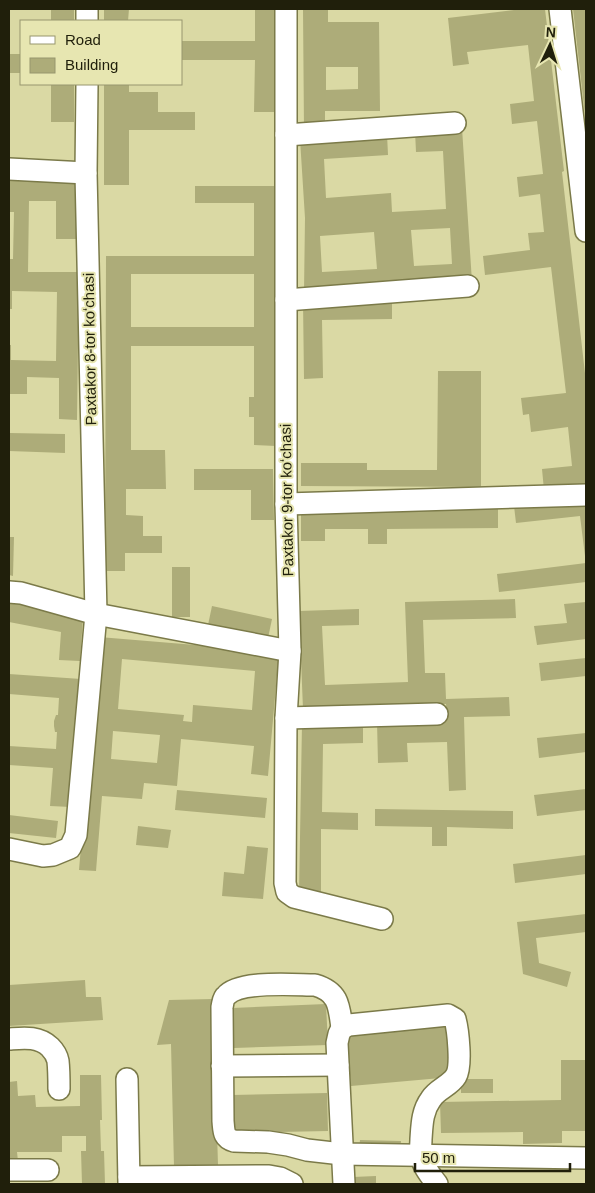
<svg xmlns="http://www.w3.org/2000/svg" width="595" height="1193" font-family="Arial,sans-serif">
<style>
.building{fill:#adac79;fill-rule:evenodd}
.lines{fill:none;stroke-linecap:round;stroke-linejoin:round}
.minor-casing{stroke:#7b7a49;stroke-width:24}
.minor{stroke:#fff;stroke-width:21}
.labels{text-anchor:middle;stroke-width:4;stroke-linejoin:round;paint-order:stroke}
.street-label{font-size:15px;fill:#201f0b;stroke:#e7e6b1}
</style>
<rect width="100%" height="100%" fill="#dad9a4"/>
<g class="building">
<rect x="51" y="9" width="23" height="12"/>
<polygon points="104,9 129,9 128,21 104,21"/>
<polygon points="255,9 277,9 276,112 254,112 255,60 181,60 181,41 255,41"/>
<path d="M303,9h25v13h51l1,89h-55v19h-21zM326,67h32v22l-32,1z"/>
<polygon points="522,9 545,9 564,171 562,172 586,382 586,485 544,490 542,469 572,466 568,427 531,432 529,414 523,415 521,398 566,393 551,267 485,275 483,256 530,250 528,233 544,232 540,194 519,197 517,177 543,174 537,121 512,124 510,104 534,101 528,45 467,52 469,64 453,66 448,18"/>
<polygon points="573,9 586,9 586,115 585,115"/>
<rect x="9" y="54" width="12" height="19"/>
<rect x="51" y="84" width="23" height="38"/>
<polygon points="104,84 129,84 129,92 158,92 158,112 195,112 195,130 129,130 129,185 104,185"/>
<path d="M462,128l10,154 -168,10 1,-74 -5,-79 87,-5 1,21 -64,4 2,39 65,-5 1,19 54,-3 -3,-58 -27,1 -1,-21zM450,228l2,36 -38,2 -3,-36zM374,232l3,37 -55,3 -2,-36z"/>
<polygon points="9,177 80,178 79,239 56,239 56,201 29,201 28,272 79,272 77,420 59,419 59,378 27,377 27,394 9,394 9,345 11,345 11,360 56,361 57,292 12,291 12,309 9,309 9,259 13,259 14,212 9,212"/>
<path d="M195,186h81v260l-22,-1v-28h-5v-20h5v-51h-123v104h34l1,39h-40v26l17,1v20h19v17h-37v18h-20l1,-315h148v-53h-59zM131,274h123v53h-123z"/>
<polygon points="392,300 392,319 322,320 323,378 304,379 303,301"/>
<polygon points="438,371 481,371 481,487 301,486 301,463 367,463 367,470 437,470"/>
<polygon points="9,433 65,434 65,453 9,451"/>
<polygon points="194,469 273,469 274,520 251,520 251,490 194,490"/>
<polygon points="586,498 586,556 585,556 580,516 516,523 514,506"/>
<polygon points="498,508 498,528 387,529 387,544 368,544 368,529 325,529 325,541 301,541 301,509"/>
<polygon points="9,537 14,537 13,576 9,575"/>
<polygon points="586,563 586,582 499,592 497,574"/>
<rect x="172" y="567" width="18" height="50"/>
<polygon points="515,599 516,618 423,620 425,673 445,673 446,699 509,697 510,716 464,717 466,790 449,791 447,742 407,743 408,762 378,763 377,722 447,719 446,704 303,709 299,611 359,609 359,625 322,626 325,685 408,682 405,602"/>
<polygon points="9,600 83,618 80,661 59,660 61,632 9,622"/>
<polygon points="586,602 586,639 537,645 534,626 567,623 564,604"/>
<polygon points="212,606 272,619 268,638 208,625"/>
<path d="M99,637l180,15 -11,124 -17,-2 3,-28 -73,-7 -4,47 -33,-3 -2,16 -40,-3 -6,75 -17,-1zM122,659l133,12 -3,39 -59,-5 -1,17 -9,-1 1,-6 -66,-6zM113,731l47,4 -3,28 -46,-4z"/>
<polygon points="586,658 586,676 541,681 539,663"/>
<polygon points="9,674 81,679 71,807 50,806 53,768 9,765 9,746 56,749 57,732 55,732 54,726 54,721 56,715 58,715 59,698 9,694"/>
<polygon points="363,722 363,743 323,744 322,812 358,813 358,830 321,829 321,894 299,894 302,724"/>
<polygon points="586,733 586,752 539,758 537,738"/>
<polygon points="586,789 586,810 537,816 534,795"/>
<polygon points="177,790 267,798 265,818 175,810"/>
<polygon points="375,809 513,811 513,829 447,827 447,846 432,846 432,827 375,826"/>
<polygon points="9,815 58,821 56,838 9,833"/>
<polygon points="138,826 171,830 168,848 136,845"/>
<polygon points="247,846 268,848 263,899 222,896 224,872 244,874"/>
<polygon points="586,855 586,874 515,883 513,864"/>
<polygon points="586,914 586,932 536,938 539,963 571,972 567,987 523,974 517,922"/>
<polygon points="85,980 86,997 101,997 103,1020 9,1026 9,985"/>
<polygon points="213,999 218,1165 174,1167 171,1044 157,1045 169,1000"/>
<polygon points="326,1004 328,1045 234,1048 232,1008"/>
<polygon points="446,1022 452,1077 351,1086 346,1030"/>
<polygon points="561,1060 585,1060 586,1131 562,1131 562,1143 523,1144 523,1132 441,1133 440,1102 561,1100"/>
<polygon points="80,1075 101,1075 102,1120 100,1120 101,1151 104,1151 105,1184 82,1184 81,1151 86,1151 86,1136 62,1136 62,1152 17,1152 18,1161 9,1162 9,1082 17,1081 18,1096 35,1095 36,1107 80,1106"/>
<rect x="461" y="1079" width="32" height="14"/>
<polygon points="327,1093 328,1131 233,1133 232,1095"/>
<polygon points="360,1140 401,1141 400,1151 359,1150"/>
<polygon points="376,1176 376,1184 354,1184 353,1177"/>
</g>
<g class="lines">
<defs>
<g id="minor">
<polyline points="286,9 286,504 290,651 286,718 285,883 287,892 294,897 382,919"/>
<polyline points="560,9 586,231"/>
<polyline points="87,21 87,9"/>
<polyline points="286,135 455,123"/>
<polyline points="9,169 86,173"/>
<polyline points="286,300 468,286"/>
<polyline points="286,504 586,495"/>
<polyline points="9,592 21,593 96,614 290,651"/>
<polyline points="286,718 437,714"/>
<polyline points="9,849 43,856 53,855 70,848 76,835 96,614 86,173 87,84"/>
<path d="M342,1028c-3,-22 -3,-36 -27,-43 -20,0 -76,-5 -89,11 -3,2 -3,7 -4,11l1,114c1,10 0,17 11,20l34,1 20,3 19,5 35,4 244,4"/>
<path d="M9,1039c15,-1 29,-3 41,8 4,4 7,9 8,14 1,9 1,19 1,28"/>
<polyline points="222,1066 338,1065"/>
<polyline points="127,1079 129,1184"/>
<polyline points="9,1170 48,1170"/>
<polyline points="129,1177 269,1176 280,1178 292,1184"/>
<path d="M344,1184l-7,-141 2,-9 3,-6 7,-3 99,-10 7,4c3,11 7,47 1,57 -6,10 -19,13 -25,23 -9,12 -9,26 -10,40 0,5 -1,11 0,15 1,12 10,22 16,30"/>
</g>
</defs>
<use href="#minor" class="minor-casing"/>
<use href="#minor" class="minor"/>
</g>
<g class="labels">
<g class="street-label">
<text transform="translate(90 349) rotate(-91)" y="5">Paxtakor 8-tor koʻchasi</text>
<text transform="translate(287 500) rotate(-91)" y="5">Paxtakor 9-tor koʻchasi</text>
</g>
</g>
<rect width="595" height="1193" fill="none" stroke="#201f0b" stroke-width="20"/>
<rect x="20" y="20" width="162" height="65" fill="#e7e6b1" stroke="#97966f"/>
<rect x="30" y="36" width="25" height="8" fill="#ffffff" stroke="#97966f"/>
<text x="65" y="45" font-size="15" fill="#201f0b">Road</text>
<rect x="30" y="58" width="25" height="15" fill="#adac79" stroke="#97966f"/>
<text x="65" y="70" font-size="15" fill="#201f0b">Building</text>
<g transform="translate(550 45) rotate(4)" stroke="#e7e6b1" stroke-width="4" paint-order="stroke">
<path d="M0-4L9 19L0 12L-9 19Z" fill="#201f0b"/>
<text y="-8" font-size="14" font-weight="bold" text-anchor="middle" fill="#201f0b">N</text>
</g>
<path d="M415 1163v8h155v-8" fill="none" stroke="#201f0b" stroke-width="2.5"/>
<text x="422" y="1163" font-size="15" fill="#201f0b" stroke="#e7e6b1" stroke-width="4" paint-order="stroke">50 m</text>
</svg>
